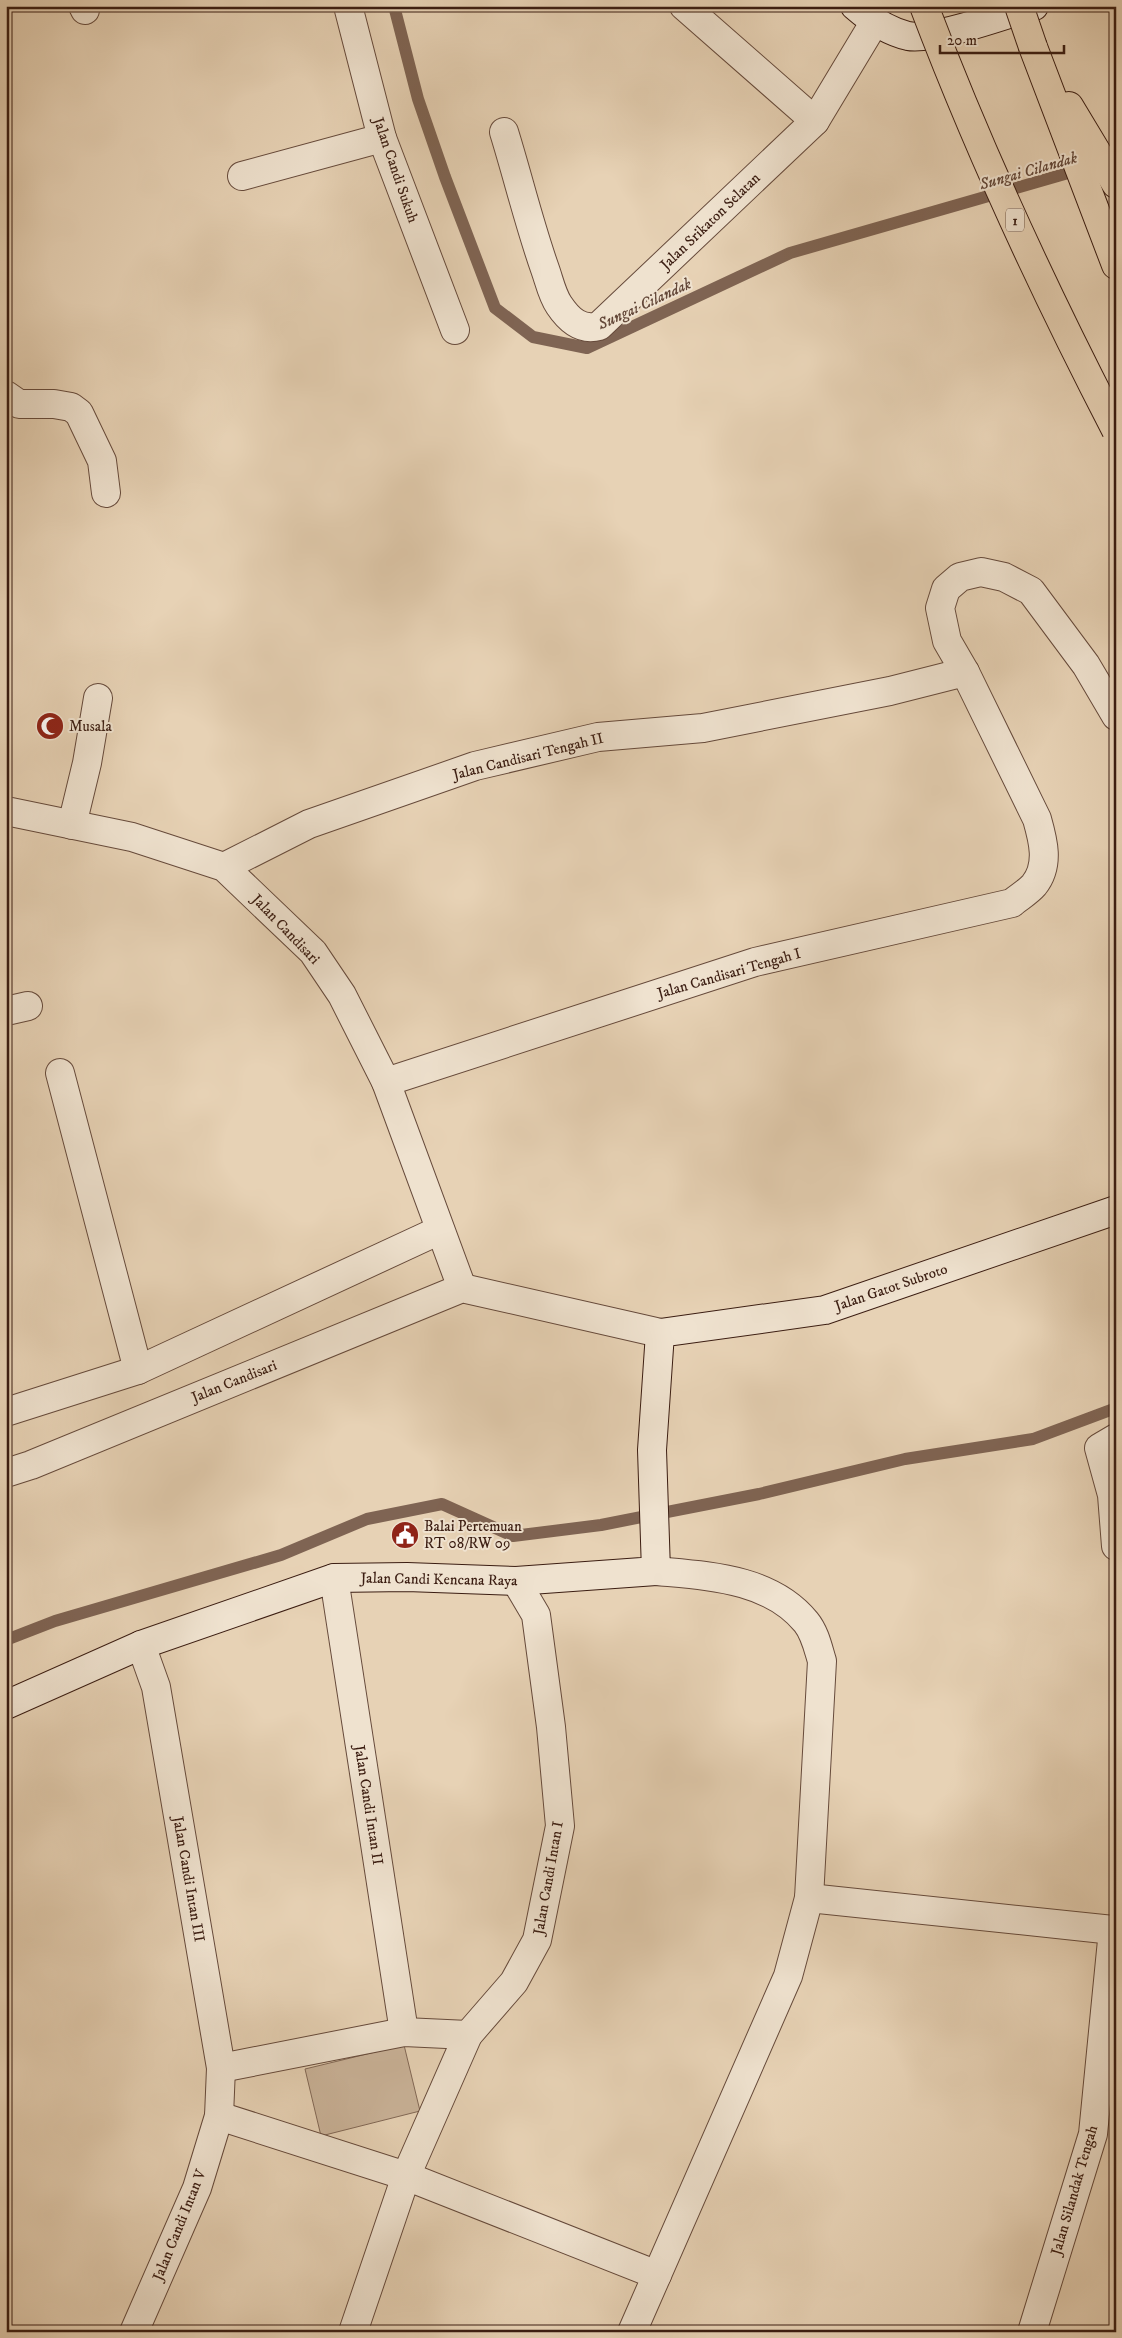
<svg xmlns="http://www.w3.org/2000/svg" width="1122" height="2338" font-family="'IM FELL DW Pica',serif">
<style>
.green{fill:#cab399;stroke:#826856}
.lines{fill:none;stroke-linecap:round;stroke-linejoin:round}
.stream{stroke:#7f6453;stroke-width:12}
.street-casing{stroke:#664a3b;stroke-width:30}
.secondary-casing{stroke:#3b1d12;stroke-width:30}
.highway-casing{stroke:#3b1d12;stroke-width:30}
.street{stroke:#efe2cf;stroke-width:28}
.secondary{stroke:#efe2cf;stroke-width:28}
.highway{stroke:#e7d2b5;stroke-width:28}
.highway-bridge-casing{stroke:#3b1d12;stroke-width:30;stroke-linecap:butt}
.highway-bridge{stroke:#e7d2b5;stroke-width:28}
.labels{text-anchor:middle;stroke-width:4;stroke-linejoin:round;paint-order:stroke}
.shield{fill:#efe2cf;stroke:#71584b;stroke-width:1}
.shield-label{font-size:14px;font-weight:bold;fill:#3b1d12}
.street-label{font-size:15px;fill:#3b1d12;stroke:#efe2cf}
.poi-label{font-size:15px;fill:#3b1d12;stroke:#efe2cf;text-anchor:start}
.water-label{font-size:16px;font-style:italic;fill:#634738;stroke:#efe2cf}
</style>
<rect width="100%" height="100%" fill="#e7d2b5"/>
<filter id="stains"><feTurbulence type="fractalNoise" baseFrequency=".004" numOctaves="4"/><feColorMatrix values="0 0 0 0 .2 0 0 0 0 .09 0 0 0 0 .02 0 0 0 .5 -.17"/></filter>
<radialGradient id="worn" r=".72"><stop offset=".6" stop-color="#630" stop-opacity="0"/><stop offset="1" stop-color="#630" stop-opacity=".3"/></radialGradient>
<polygon class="green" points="404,2045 420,2111 321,2136 305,2069"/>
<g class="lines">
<g class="stream">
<polyline points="394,6 418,99 445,177 495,308 533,337 587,348 790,253 1082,169"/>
<polyline points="6,1640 55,1621 281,1555 367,1519 442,1504 513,1536 601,1525 759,1494 905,1459 1033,1439 1116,1408"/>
</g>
<defs>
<g id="street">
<polyline points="83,6 85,10"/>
<polyline points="348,6 382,138 455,330"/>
<polyline points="684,6 815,121"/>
<path d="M504,132c14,45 25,92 41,137 4,11 7,26 14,36 10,15 22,26 40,21l216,-205 59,-98"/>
<polyline points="242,176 382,138"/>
<polyline points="6,395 19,404 54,404 71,407 79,413 102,461 106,493"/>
<polyline points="6,811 132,837 224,867 313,952 342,995 386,1082 462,1288"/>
<polyline points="72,825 87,763 98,698"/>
<polyline points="224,867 309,824 475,766 598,737 703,728 890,691 965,672"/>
<polyline points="6,1011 28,1006"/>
<polyline points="60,1073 138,1370"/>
<path d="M386,1082l369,-120 257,-59c7,-6 16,-11 22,-18 16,-20 9,-45 3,-66l-72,-147 -18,-31 -7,-33 6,-19 14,-12 21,-5 23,5 27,14 55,74 30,51"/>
<polyline points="6,1412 138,1370 440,1230"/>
<polyline points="1116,1438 1099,1448 1112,1495 1116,1546"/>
<polyline points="6,1473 31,1465 462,1288 660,1333"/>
<polyline points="334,1578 404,2032"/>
<polyline points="809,1898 1113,1930"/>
<polyline points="221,2068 404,2032 468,2035"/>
<polyline points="219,2116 406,2176 657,2275"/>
<polyline points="134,2332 197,2188 219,2116 221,2068 156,1687 141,1645"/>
<polyline points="353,2332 406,2176 468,2035 514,1982 537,1940 560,1826 551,1727 536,1615 516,1581"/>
<path d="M632,2332l156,-356 21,-78 13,-237c-4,-13 -7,-28 -16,-39 -36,-44 -98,-46 -150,-51"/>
<polyline points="1032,2332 1093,2134 1113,1930"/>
</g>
<g id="secondary">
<path d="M855,6c16,14 32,25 53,30 25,5 99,-22 126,-30"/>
<polyline points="6,1705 141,1645 334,1578 407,1577 516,1581 656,1571 652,1450 660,1333 825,1310 1116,1210"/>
</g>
<g id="highway">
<polyline points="1033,47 1116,265"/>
<polyline points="1069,106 1116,184"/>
</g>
</defs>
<use href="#street" class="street-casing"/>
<use href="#secondary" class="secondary-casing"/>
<use href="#highway" class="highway-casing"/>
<use href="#street" class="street"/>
<use href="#secondary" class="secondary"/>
<use href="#highway" class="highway"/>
<defs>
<g id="highway-bridge">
<path d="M924,6c55,145 121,287 192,424"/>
<polyline points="1019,6 1033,47"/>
</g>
</defs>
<use href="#highway-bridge" class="highway-bridge-casing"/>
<use href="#highway-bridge" class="highway-bridge"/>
</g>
<defs>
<symbol id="mosque-disc" viewBox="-11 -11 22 22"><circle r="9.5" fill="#8f2418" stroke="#efe2cf"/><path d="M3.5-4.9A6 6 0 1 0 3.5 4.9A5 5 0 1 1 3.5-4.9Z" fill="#fff"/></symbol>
<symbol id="civic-disc" viewBox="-11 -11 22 22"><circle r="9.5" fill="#8f2418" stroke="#efe2cf"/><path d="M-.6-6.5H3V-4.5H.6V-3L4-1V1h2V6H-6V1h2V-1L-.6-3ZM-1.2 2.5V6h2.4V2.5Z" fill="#fff"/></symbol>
</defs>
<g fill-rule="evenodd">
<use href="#mosque-disc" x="34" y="710" width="32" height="32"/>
<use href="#civic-disc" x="389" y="1519" width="32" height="32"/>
</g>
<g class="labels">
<rect class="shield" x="1006" y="208.5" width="18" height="23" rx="4"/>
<g class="shield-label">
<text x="1015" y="225">1</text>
</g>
<g class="street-label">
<text transform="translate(396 170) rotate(71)" y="5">Jalan Candi Sukuh</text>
<text transform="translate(710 221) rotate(-44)" y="5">Jalan Srikaton Selatan</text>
<text transform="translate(528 756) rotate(-14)" y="5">Jalan Candisari Tengah II</text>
<text transform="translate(286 929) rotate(46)" y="5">Jalan Candisari</text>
<text transform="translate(729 973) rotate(-16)" y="5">Jalan Candisari Tengah I</text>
<text transform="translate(891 1287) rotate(-19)" y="5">Jalan Gatot Subroto</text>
<text transform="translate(234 1381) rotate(-22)" y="5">Jalan Candisari</text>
<text transform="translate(439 1579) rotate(1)" y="5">Jalan Candi Kencana Raya</text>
<text transform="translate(369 1805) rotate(81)" y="5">Jalan Candi Intan II</text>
<text transform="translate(548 1878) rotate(-80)" y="5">Jalan Candi Intan I</text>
<text transform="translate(189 1879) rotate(80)" y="5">Jalan Candi Intan III</text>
<text transform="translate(1074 2190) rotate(-74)" y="5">Jalan Silandak Tengah</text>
<text transform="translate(179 2225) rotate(-68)" y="5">Jalan Candi Intan V</text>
</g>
<g class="poi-label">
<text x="69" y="731">Musala</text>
<text x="424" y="1531">Balai Pertemuan<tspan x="424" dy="17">RT 08/RW 09</tspan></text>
</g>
<g class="water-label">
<text transform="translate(1028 170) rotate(-16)" y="6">Sungai Cilandak</text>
<text transform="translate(644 303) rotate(-25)" y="6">Sungai Cilandak</text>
</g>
</g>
<rect width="1122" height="2338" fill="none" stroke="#e7d2b5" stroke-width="25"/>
<rect x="8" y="8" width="1107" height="2323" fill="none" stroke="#3b1d12" stroke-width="2.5"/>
<rect x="12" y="12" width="1097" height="2313" fill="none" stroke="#3b1d12"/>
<path d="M940 45v8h124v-8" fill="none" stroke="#3b1d12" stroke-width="2.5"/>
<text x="947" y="45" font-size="15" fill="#3b1d12" stroke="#efe2cf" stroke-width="4" paint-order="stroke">20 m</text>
<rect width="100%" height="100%" filter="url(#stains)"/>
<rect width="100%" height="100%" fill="url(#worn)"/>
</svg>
